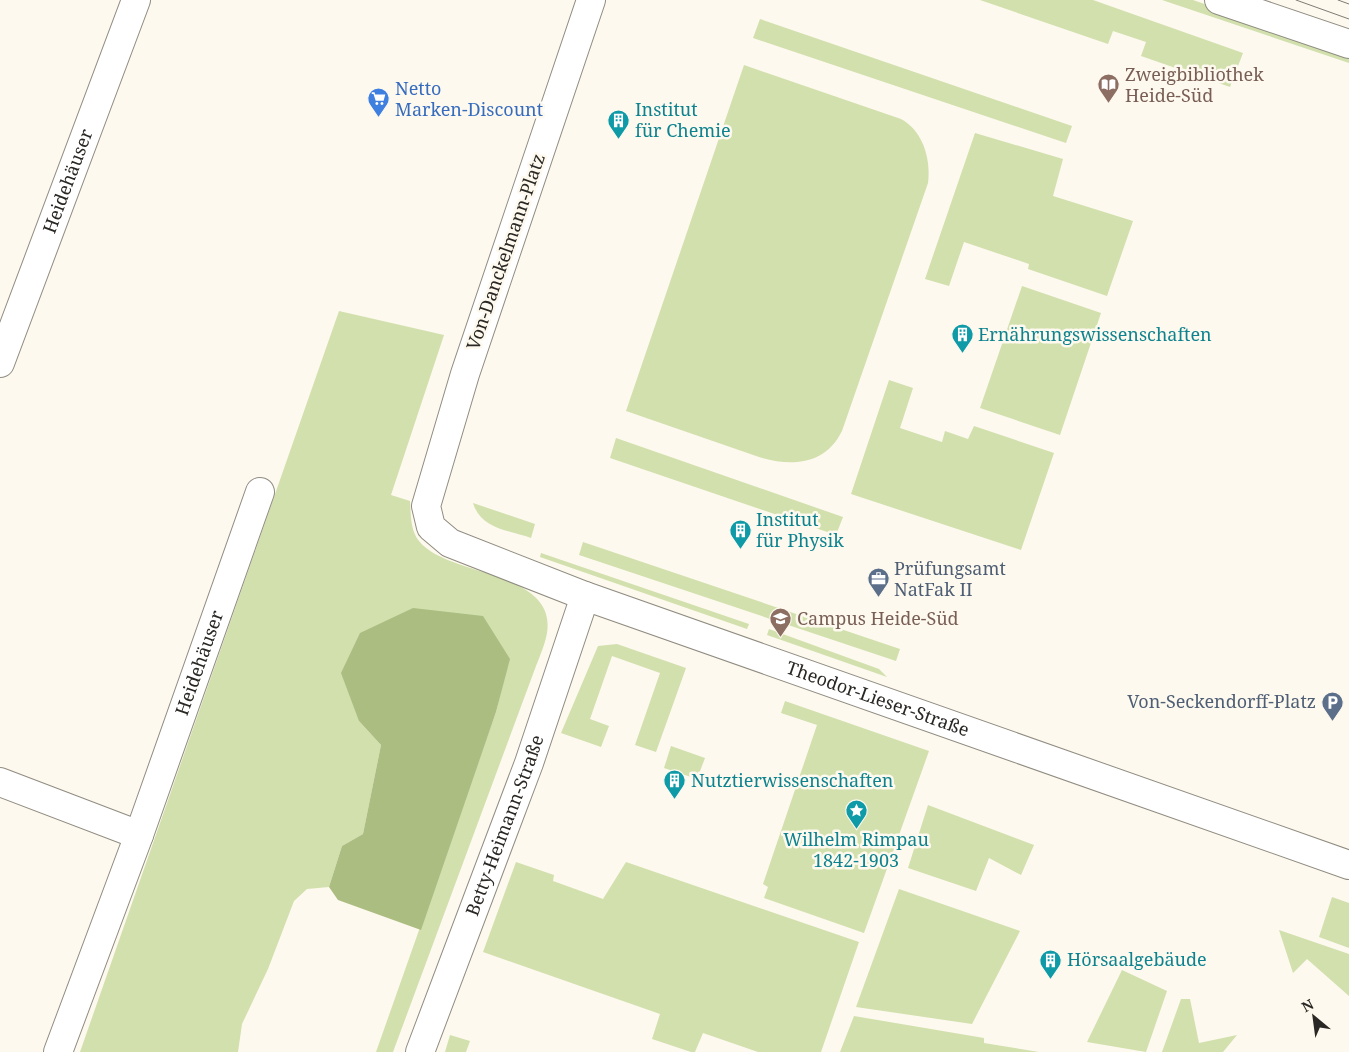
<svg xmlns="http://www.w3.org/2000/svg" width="1349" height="1052" font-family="'Noto Serif',serif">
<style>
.green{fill:#d1e0ad}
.forest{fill:#abbd81}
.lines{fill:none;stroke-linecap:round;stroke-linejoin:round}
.street-casing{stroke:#908c81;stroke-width:30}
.secondary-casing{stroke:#908c81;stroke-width:30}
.street{stroke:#fff;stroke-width:28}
.secondary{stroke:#fff;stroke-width:28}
.tram{stroke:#7e7a74;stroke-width:1}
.labels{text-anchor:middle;stroke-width:5;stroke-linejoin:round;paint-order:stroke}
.education-label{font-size:18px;fill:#785e54;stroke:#fef9ee;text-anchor:start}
.shop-label{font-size:18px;fill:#366cbe;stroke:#fef9ee;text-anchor:start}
.culture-label{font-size:18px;fill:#0d838f;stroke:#fef9ee;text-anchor:start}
.street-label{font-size:18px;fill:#2a2824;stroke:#fef9ee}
.service-label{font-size:18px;fill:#4e5e75;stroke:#fef9ee;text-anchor:start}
</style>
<rect width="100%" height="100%" fill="#fef9ee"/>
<g class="green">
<polygon points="980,0 1093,0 1243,53 1230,87 1141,56 1146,42 1113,31 1108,44"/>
<polygon points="1162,0 1193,0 1349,54 1349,63"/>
<polygon points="760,19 1072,126 1066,143 753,38"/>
<path d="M744,65l157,54c22,12 30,40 27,64l-86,248c-17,34 -50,36 -83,26l-133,-46z"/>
<polygon points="975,133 1063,159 1053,196 1133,221 1107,296 1028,269 1029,264 964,242 949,286 925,279"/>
<polygon points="1022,286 1101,313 1060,435 980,408"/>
<path d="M339,311l105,24 -53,160 19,6c1,13 0,29 9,40 28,36 138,29 128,92 -2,11 -7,23 -11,33l-143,386h-17l120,-340 13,-53 -150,62 22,24 -18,89 -21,12 -13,41 -22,2 -13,12 -26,68 -26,55 -4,28h-158z"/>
<polygon points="889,380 913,388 900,428 942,442 945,431 968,439 974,426 1054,453 1021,550 851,494"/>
<polygon points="616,438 843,517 836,535 610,458"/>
<path d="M473,503l62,21 -4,14c-23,-8 -50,-9 -58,-35z"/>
<polygon points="583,542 900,649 896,661 579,555"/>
<polygon points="541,553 749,624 747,629 540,557"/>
<polygon points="769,629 879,669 887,677 767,635"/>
<polygon points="617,644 686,668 656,752 635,745 660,673 612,656 590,719 609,726 601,747 561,733 598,646"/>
<polygon points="785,701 929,751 864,933 764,898 768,887 763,884 817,725 781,713"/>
<polygon points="671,746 705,758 697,779 664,768"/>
<polygon points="928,805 1034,845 1021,875 989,858 976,891 908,868"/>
<polygon points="516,862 554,875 553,881 603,899 626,862 859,942 821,1052 758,1052 703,1033 695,1052 691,1052 652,1039 660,1014 483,952"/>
<polygon points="899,889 1020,931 972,1024 856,1007"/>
<polygon points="1332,897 1349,903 1349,948 1319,937"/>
<polygon points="1279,930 1349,954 1349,996 1307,959 1293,973"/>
<polygon points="1122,970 1167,991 1146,1052 1087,1042"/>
<polygon points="1181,999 1190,999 1199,1043 1237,1035 1223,1052 1162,1052"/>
<polygon points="854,1016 984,1038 984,1043 1039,1052 840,1052"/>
<polygon points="450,1035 470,1041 466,1052 445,1052"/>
</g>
<polygon class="forest" points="413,608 483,616 510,659 496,712 421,930 338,900 329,887 342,846 363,834 381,745 359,721 341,673 360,633"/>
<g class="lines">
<defs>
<g id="street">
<path id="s1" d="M591,0l-126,374 -39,132 5,21 19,16 135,53 764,269"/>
<path id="s2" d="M0,363l136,-363"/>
<polyline points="0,782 139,835"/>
<path id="s3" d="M58,1052l81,-217 121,-343"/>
<path id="s4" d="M420,1052l109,-289 56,-167"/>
</g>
<polyline id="secondary" points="1219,0 1349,44"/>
</defs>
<use href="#street" class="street-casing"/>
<use href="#secondary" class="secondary-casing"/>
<use href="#street" class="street"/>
<use href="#secondary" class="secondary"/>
<g class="tram">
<polyline points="1296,0 1349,19"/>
<polyline points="1338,0 1349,4"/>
</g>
</g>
<defs>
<symbol id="library-pin" viewBox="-11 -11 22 30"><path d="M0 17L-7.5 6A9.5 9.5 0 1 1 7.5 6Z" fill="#8d6e63" stroke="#fef9ee"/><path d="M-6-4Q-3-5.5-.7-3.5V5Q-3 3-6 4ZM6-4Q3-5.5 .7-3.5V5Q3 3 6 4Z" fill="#fff"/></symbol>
<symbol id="supermarket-pin" viewBox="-11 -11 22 30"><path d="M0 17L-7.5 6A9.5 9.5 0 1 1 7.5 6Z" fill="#3f7fe0" stroke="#fef9ee"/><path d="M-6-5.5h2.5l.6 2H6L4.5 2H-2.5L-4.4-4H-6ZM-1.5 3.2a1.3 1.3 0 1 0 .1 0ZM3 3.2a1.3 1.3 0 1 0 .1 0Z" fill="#fff"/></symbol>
<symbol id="building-pin" viewBox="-11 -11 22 30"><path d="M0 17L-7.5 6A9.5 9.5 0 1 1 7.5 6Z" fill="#0f9aa8" stroke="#fef9ee"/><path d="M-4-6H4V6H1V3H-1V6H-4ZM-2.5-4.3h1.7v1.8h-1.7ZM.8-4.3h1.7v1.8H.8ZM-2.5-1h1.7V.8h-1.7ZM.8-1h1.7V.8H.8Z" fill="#fff"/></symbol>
<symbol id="office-pin" viewBox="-11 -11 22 30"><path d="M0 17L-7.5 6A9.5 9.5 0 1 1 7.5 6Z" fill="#5c6f8a" stroke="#fef9ee"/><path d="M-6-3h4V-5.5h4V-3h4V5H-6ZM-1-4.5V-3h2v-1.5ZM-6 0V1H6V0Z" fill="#fff"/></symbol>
<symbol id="university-pin" viewBox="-11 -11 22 30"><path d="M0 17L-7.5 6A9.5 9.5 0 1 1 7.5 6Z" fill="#8d6e63" stroke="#fef9ee"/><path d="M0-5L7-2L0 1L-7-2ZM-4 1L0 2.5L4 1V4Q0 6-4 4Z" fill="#fff"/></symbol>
<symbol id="parking-pin" viewBox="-11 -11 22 30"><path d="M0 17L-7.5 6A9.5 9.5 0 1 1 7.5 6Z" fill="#5c6f8a" stroke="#fef9ee"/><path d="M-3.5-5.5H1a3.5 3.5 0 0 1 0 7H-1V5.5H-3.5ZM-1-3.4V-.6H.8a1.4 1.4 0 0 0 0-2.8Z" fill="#fff"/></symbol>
<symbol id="sight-pin" viewBox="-11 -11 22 30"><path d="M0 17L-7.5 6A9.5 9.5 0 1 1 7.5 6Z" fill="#0f9aa8" stroke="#fef9ee"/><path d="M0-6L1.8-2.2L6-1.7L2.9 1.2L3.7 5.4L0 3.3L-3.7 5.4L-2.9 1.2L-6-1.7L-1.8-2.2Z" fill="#fff"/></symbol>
</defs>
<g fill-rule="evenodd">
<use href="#library-pin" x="1096" y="72" width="25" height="34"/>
<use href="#supermarket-pin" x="366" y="86" width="25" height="34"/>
<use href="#building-pin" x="606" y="108" width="25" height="34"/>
<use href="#building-pin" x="950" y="322" width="25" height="34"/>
<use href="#building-pin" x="728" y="518" width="25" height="34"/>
<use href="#office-pin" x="866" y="566" width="25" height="34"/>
<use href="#university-pin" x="768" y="606" width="25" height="34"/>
<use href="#parking-pin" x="1320" y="690" width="25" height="34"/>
<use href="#building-pin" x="662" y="768" width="25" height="34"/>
<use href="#sight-pin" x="844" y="798" width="25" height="34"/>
<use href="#building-pin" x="1038" y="948" width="25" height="34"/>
</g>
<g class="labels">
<g class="education-label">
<text x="1125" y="81">Zweigbibliothek<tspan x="1125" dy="21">Heide-Süd</tspan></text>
<text x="797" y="625">Campus Heide-Süd</text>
</g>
<g class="shop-label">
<text x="395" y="95">Netto<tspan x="395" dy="21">Marken-Discount</tspan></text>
</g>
<g class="culture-label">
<text x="635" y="116">Institut<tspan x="635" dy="21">für Chemie</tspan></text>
<text x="978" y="341">Ernährungswissenschaften</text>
<text x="756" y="526">Institut<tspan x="756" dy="21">für Physik</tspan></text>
<text x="691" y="787">Nutztierwissenschaften</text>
<text x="856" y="846" text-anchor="middle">Wilhelm Rimpau<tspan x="856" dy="21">1842-1903</tspan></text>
<text x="1067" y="966">Hörsaalgebäude</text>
</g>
<g class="street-label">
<text dy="6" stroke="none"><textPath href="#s2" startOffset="194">Heidehäuser</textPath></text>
<text transform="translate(506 252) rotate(-71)" y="6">Von-Danckelmann-Platz</text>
<text dy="6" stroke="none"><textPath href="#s3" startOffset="414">Heidehäuser</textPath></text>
<text dy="6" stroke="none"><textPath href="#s1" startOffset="1034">Theodor-Lieser-Straße</textPath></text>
<text dy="6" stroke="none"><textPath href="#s4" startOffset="242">Betty-Heimann-Straße</textPath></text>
</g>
<g class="service-label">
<text x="894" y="575">Prüfungsamt<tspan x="894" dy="21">NatFak II</tspan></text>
<text x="1316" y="708" text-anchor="end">Von-Seckendorff-Platz</text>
</g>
</g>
<g transform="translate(1314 1017) rotate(331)" stroke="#fef9ee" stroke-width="4" paint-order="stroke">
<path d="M0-4L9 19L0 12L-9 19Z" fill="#2a2824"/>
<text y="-8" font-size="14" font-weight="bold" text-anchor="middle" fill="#2a2824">N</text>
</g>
</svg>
